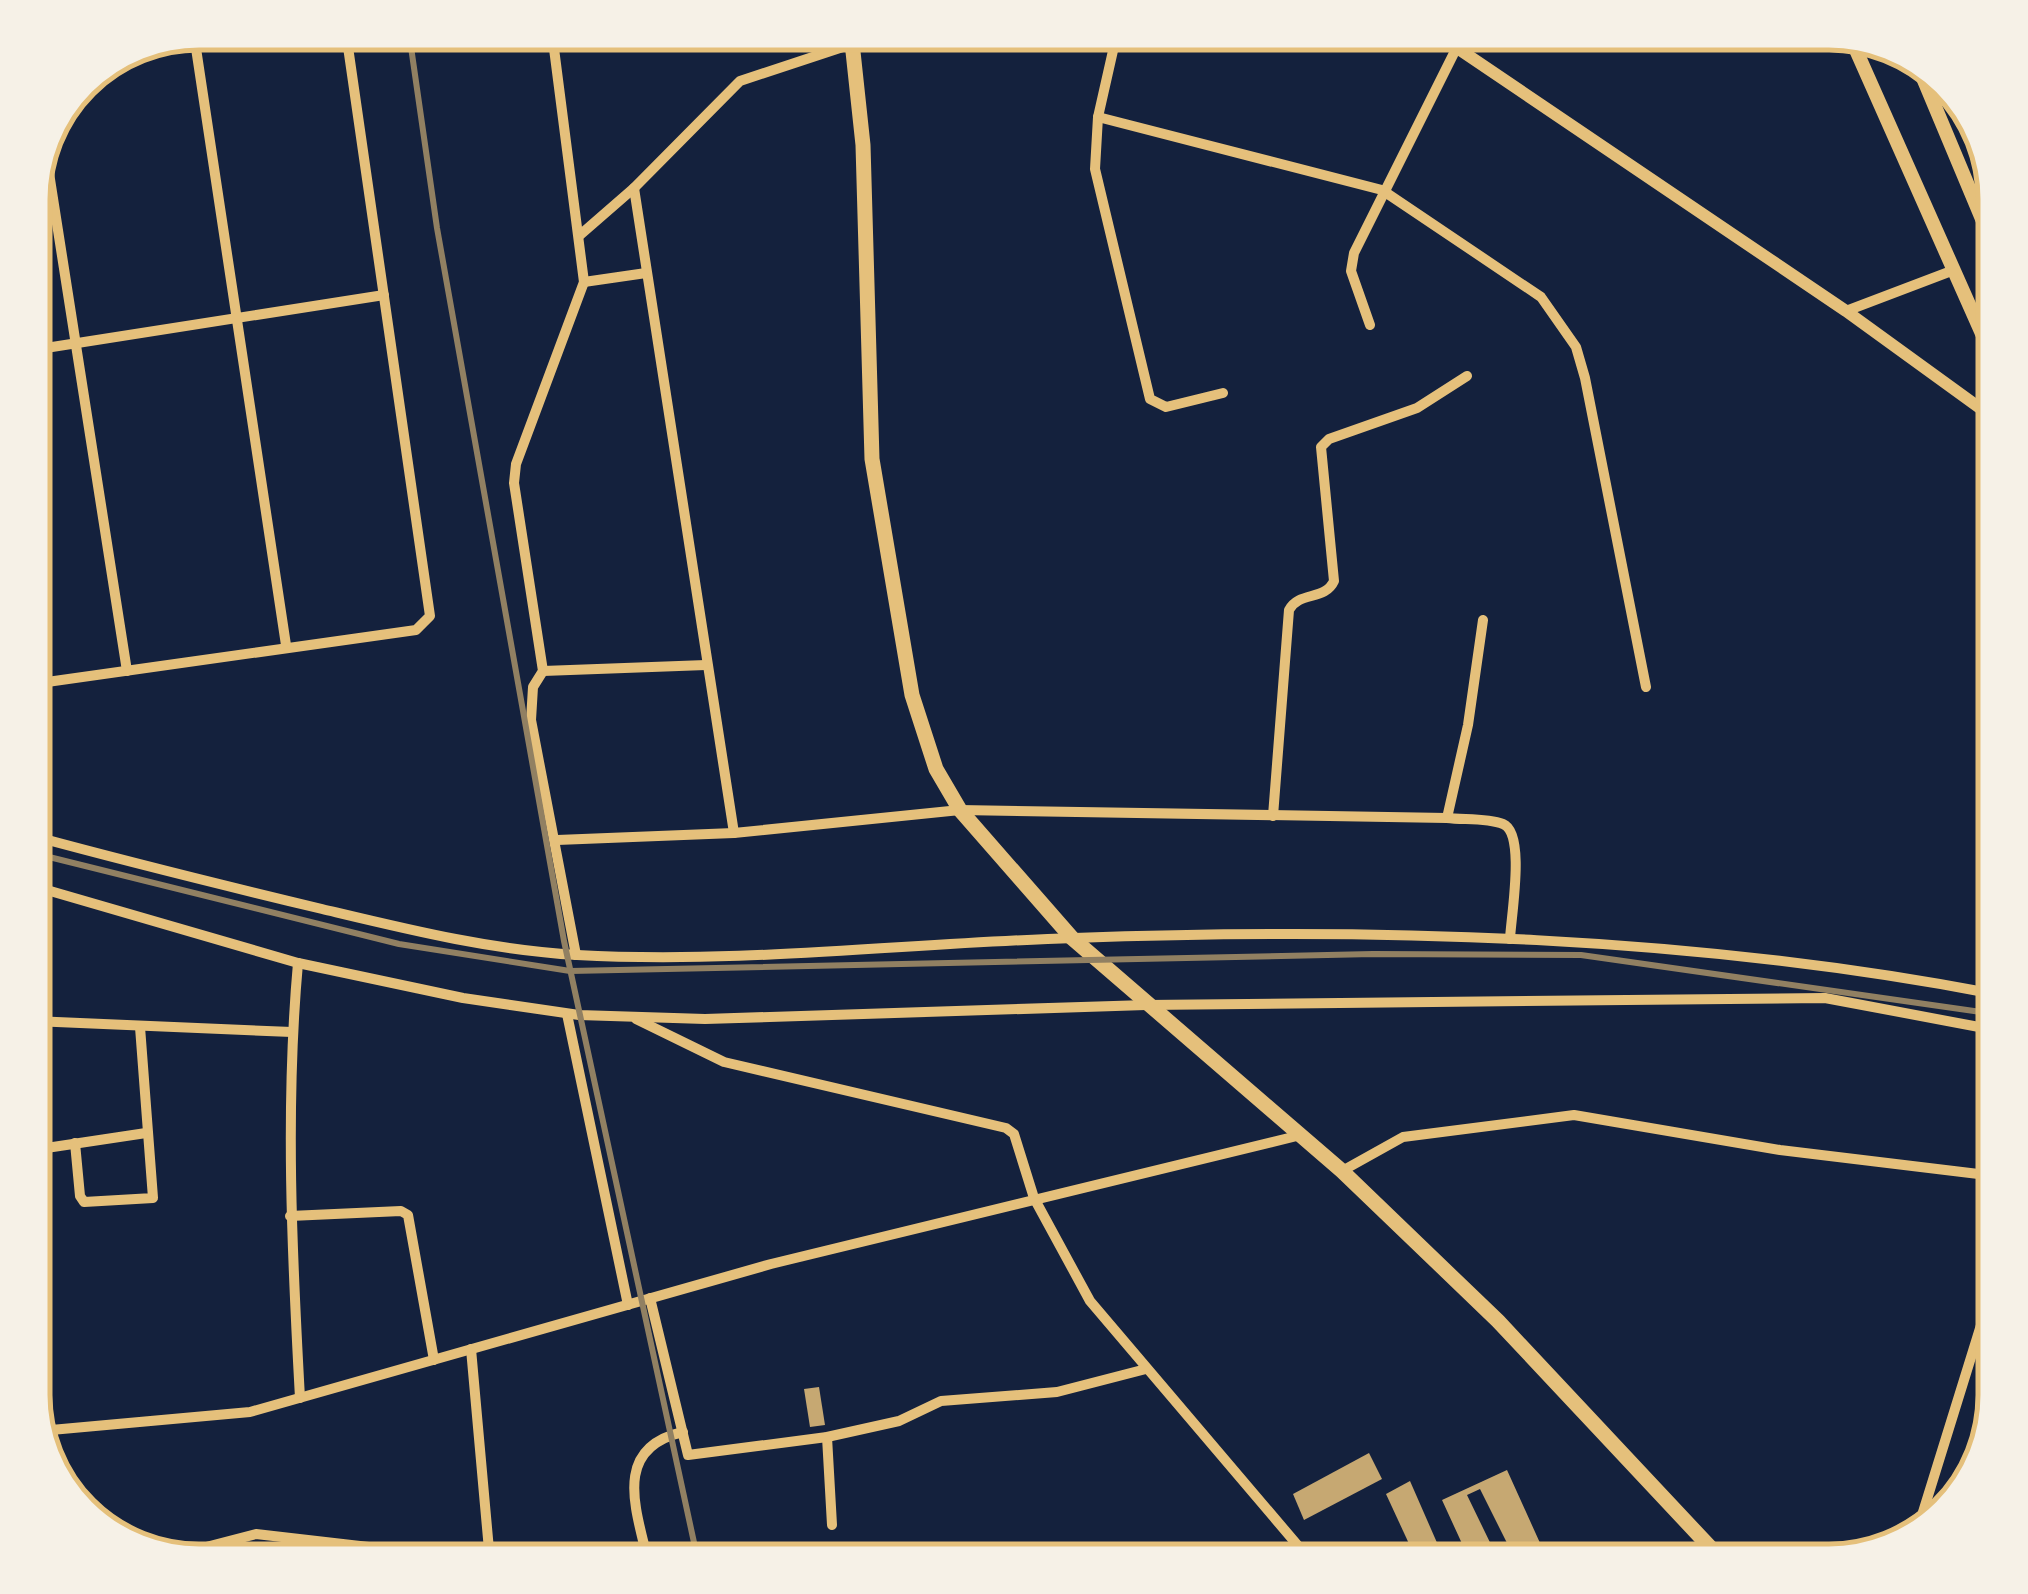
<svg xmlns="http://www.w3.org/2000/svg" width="2028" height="1594" font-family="'Asap Condensed',sans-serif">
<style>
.building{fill:#c6a872}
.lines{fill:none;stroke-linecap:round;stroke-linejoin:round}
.minor{stroke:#e5c07b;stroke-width:10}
.tertiary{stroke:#e5c07b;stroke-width:12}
.secondary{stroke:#e5c07b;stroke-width:14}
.primary{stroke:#e5c07b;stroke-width:15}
.rail{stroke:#918062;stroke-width:6}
.rim{fill:none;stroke:#e5c07b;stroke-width:5}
</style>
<rect width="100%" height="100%" fill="#14213d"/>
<g class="building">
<polygon points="819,1387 825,1425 810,1427 804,1389"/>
<polygon points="1369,1453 1382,1479 1304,1520 1293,1494"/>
<polygon points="1507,1470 1545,1554 1516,1561 1480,1489 1467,1495 1499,1561 1470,1561 1442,1500"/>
<polygon points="1410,1481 1445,1561 1417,1561 1386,1494"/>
</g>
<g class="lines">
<g class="minor">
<polyline points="552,33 584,282 516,464 514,483 543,671 533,687 531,720 576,955"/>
<polyline points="1117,33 1098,117 1095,169 1150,399 1166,407 1223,393"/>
<polyline points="194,35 286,645"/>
<polyline points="1098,117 1382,190 1541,297 1576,347 1585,378 1646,687"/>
<polyline points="47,160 127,671"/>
<polyline points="634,188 734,833"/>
<polyline points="580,235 634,188 740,81 852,44"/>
<polyline points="584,282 646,273"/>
<polyline points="1846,311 1954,270"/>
<polyline points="1370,325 1351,271 1354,253 1457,47"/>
<polyline points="33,350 384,295"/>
<polyline points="543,671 706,665"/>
<polyline points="33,684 416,630 430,616 346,33"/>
<path d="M1273,816l16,-206c10,-19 36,-9 45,-29l-13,-134 8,-8 88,-31 50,-32"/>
<polyline points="1447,818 1468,725 1483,620"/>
<path d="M33,836c96,26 193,50 289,73 84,20 168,41 255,46 165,9 332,-12 497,-17 308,-11 619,-2 921,56"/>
<path d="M557,840l177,-7 226,-23 487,8c17,2 40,0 56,6 23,9 8,92 7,115"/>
<polyline points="33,886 298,963 463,998 579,1015 705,1019 1146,1005 1825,998 1995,1030"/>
<path d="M298,963c-13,145 -6,290 2,435"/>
<polyline points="567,1014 628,1305"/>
<polyline points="636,1019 724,1062 1006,1128 1014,1134 1034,1198 1090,1301 1311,1561"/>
<polyline points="33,1021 292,1032"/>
<polyline points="75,1143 80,1196 84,1202 153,1198 140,1027"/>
<polyline points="33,1150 146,1133"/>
<polyline points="1342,1171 1403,1137 1574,1115 1780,1150 1995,1176"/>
<polyline points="290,1216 401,1211 408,1215 434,1360"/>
<polyline points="650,1298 688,1455 827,1437 899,1421 941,1401 1057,1392 1146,1369"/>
<polyline points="471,1349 490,1561"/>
<polyline points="40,1431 250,1412 771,1264 1301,1135"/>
<polyline points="827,1437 832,1525"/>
<polyline points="1930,1523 1923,1512 1995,1280"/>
<polyline points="179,1554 256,1534 490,1561"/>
<path d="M648,1561c-12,-52 -36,-113 35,-129"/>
<polyline points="1091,1561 1134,1556 1153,1561"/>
</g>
<polyline class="tertiary" points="1435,33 1846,311 1995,419"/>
<g class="secondary">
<polyline points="1852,41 1995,363"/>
<polyline points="1918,66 1995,250"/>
</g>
<polyline class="primary" points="851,33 863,145 872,459 912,695 936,769 960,810 1072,938 1342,1171 1498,1321 1723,1561"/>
<g class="rail">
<polyline points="409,33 437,228 564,941 698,1561"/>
<polyline points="33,853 399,944 570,971 1373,954 1581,955 1995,1014"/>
</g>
</g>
<path d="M0 0H2028V1594H0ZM199 50H1829A149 149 0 0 1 1978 199V1395A149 149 0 0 1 1829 1544H199A149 149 0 0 1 50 1395V199A149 149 0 0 1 199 50Z" fill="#f6f1e7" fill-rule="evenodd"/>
<path class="rim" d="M199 50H1829A149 149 0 0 1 1978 199V1395A149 149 0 0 1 1829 1544H199A149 149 0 0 1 50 1395V199A149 149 0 0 1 199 50Z"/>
</svg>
